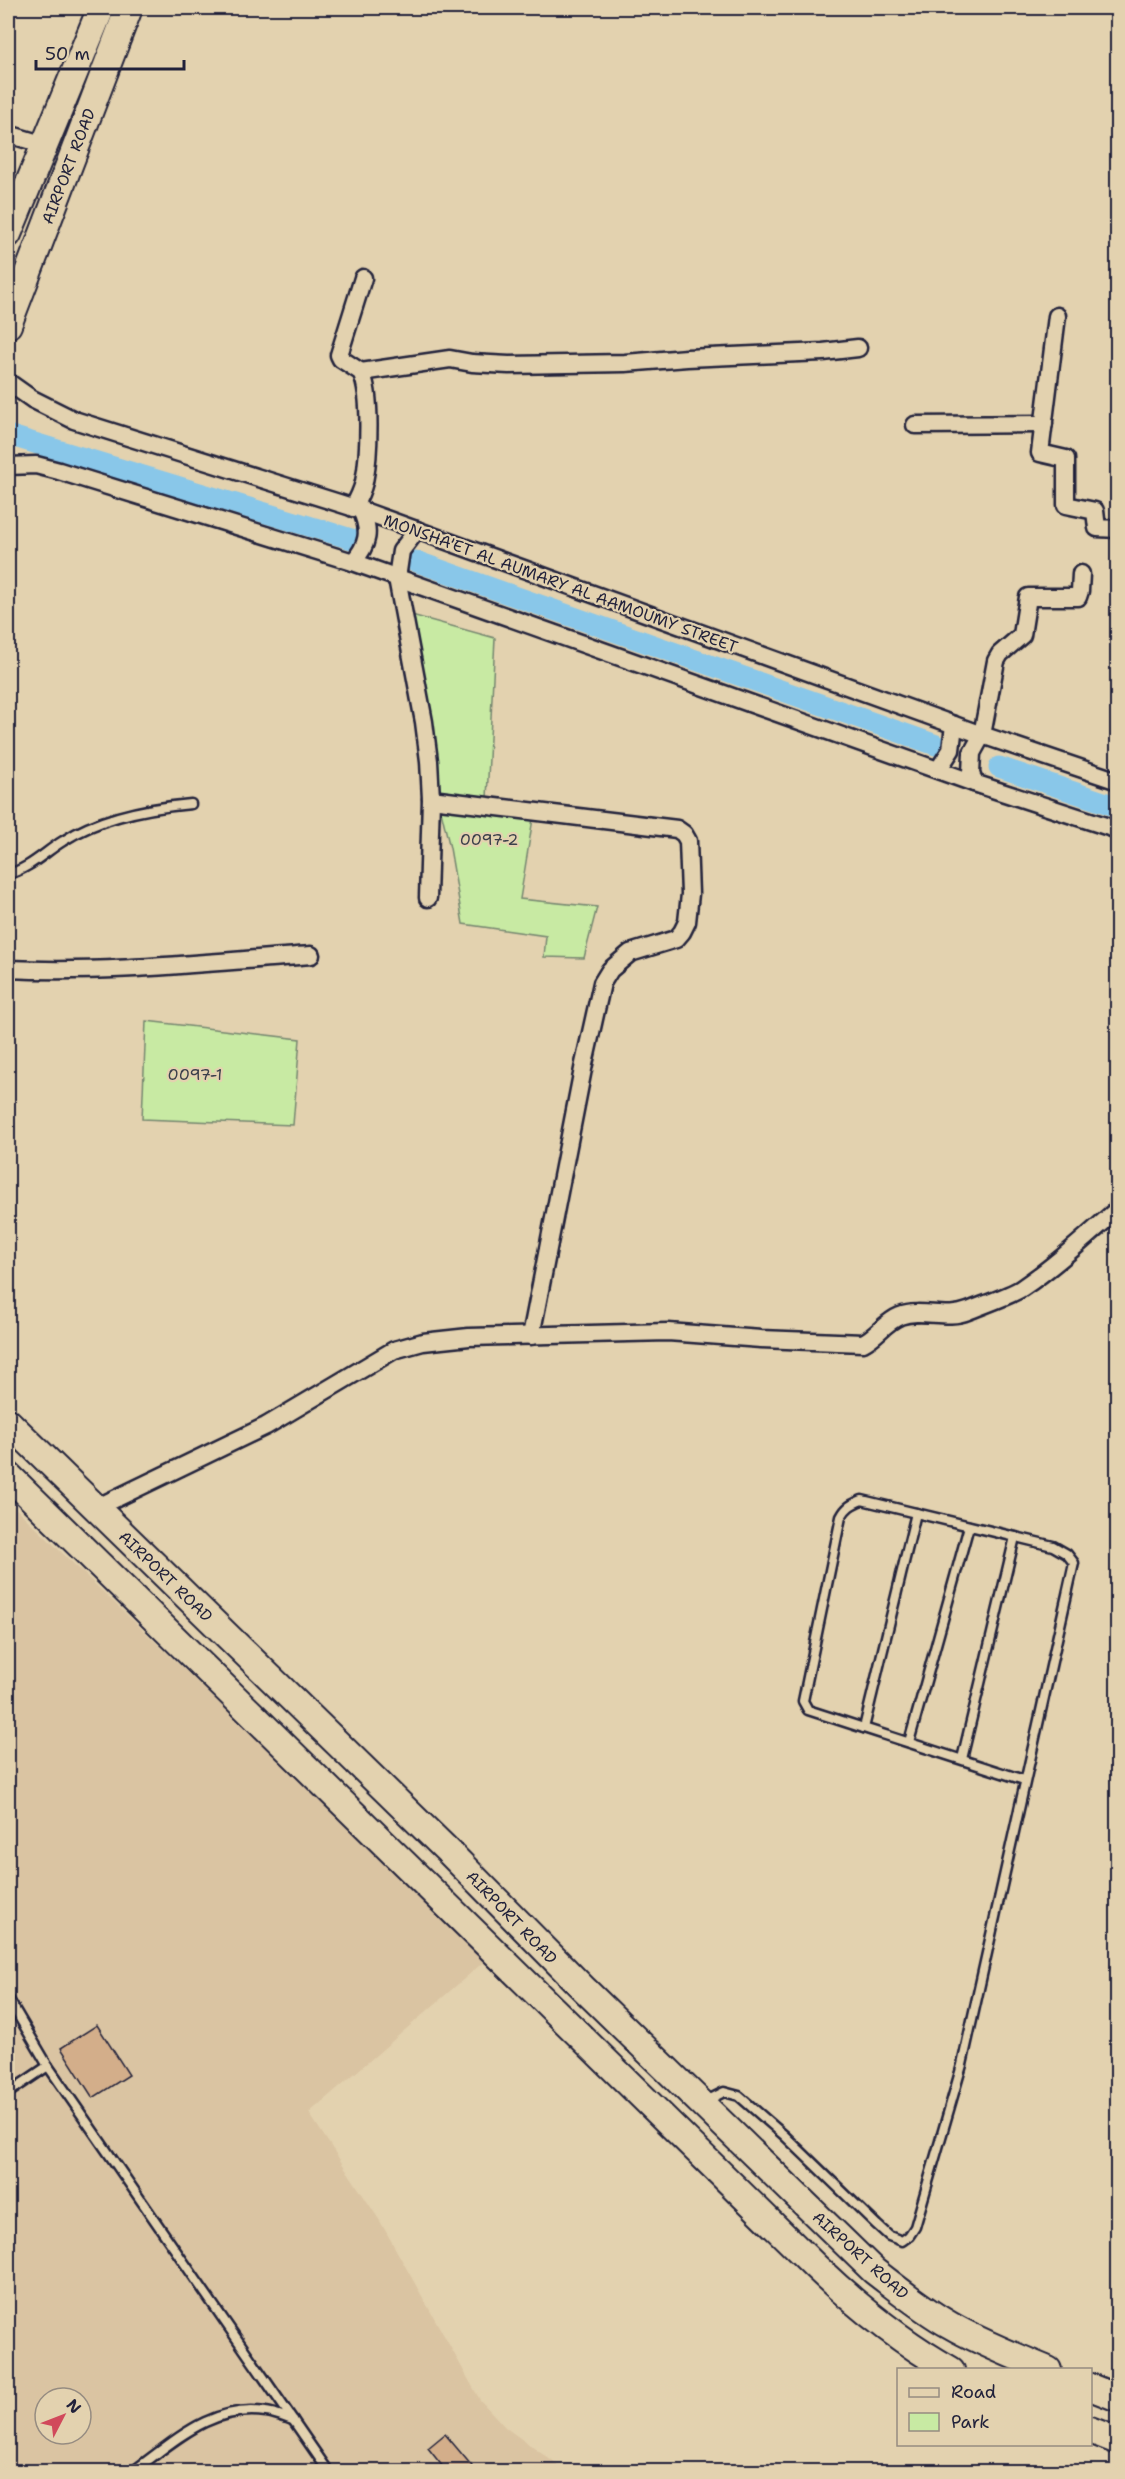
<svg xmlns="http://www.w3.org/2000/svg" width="1125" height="2479" font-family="'Shantell Sans',sans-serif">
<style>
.built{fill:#dac4a2;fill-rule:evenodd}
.green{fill:#c8eaa3;stroke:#75866f;stroke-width:1.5}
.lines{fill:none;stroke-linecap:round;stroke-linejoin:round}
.canal{stroke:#89c7e9;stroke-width:21}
.building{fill:#d3ae8a;stroke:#22223b;stroke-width:1.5}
.service-casing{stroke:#22223b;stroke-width:13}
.minor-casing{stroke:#22223b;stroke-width:21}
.primary-casing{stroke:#22223b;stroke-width:30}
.service{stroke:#e3d2af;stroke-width:8}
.minor{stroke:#e3d2af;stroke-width:16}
.primary{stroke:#e3d2af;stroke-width:26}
.labels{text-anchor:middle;stroke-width:4.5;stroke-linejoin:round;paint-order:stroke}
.street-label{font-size:16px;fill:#22223b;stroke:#e3d2af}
.park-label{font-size:16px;fill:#3b404b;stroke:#e3d2af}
</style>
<rect width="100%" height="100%" fill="#e3d2af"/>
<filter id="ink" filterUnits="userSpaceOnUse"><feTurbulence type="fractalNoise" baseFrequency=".0167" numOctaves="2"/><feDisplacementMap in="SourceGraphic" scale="12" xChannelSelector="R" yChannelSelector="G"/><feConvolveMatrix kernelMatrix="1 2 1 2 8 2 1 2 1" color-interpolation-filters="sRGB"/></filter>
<g filter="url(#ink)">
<path class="built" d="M8,1501l479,458 -178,154 71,108 100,179 26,28 60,43h-558zM45,2398h36v36h-36z"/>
<g class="green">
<polygon points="408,614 495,638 487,798 535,806 520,899 597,907 584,958 544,957 546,936 463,924 450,848 433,778"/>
<polygon points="146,1021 300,1039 293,1125 142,1119"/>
</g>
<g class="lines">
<g class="canal">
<polyline points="8,435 358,541"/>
<polyline points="415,561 936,745"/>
<polyline points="999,767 1118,807"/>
</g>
</g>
<g class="building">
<polygon points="97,2025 129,2075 93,2098 61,2048"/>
<polygon points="445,2434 477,2472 447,2472 428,2448"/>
</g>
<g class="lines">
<defs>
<g id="service">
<path d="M8,874c21,-5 37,-22 55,-33 37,-24 84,-33 128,-37"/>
<polyline points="864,1728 916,1513"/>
<polyline points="909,1742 969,1526"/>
<polyline points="962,1759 1015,1537"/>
<polyline points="8,1998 48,2066 329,2472"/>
<polyline points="8,2093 48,2066"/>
<path d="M704,2102l20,-10 15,4 46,40 92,89 12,11 13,5 7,-5 6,-9 47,-162 112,-502 -7,-9 -14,-8 -191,-46c-10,4 -16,7 -21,17l-38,184 5,9 216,70"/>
<path d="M132,2472c42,-30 79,-68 134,-60 9,1 18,5 27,8"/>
</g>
<g id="minor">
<polyline points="8,134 45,145"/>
<polyline points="1057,316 1040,453 1066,459 1066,505 1095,511 1097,528 1118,529"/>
<polyline points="361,372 450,359 472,363 509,365 625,363 687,358 823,352 858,348"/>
<polyline points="8,382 32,399 74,420 361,510 982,735 1118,781"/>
<polyline points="915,425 1044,424"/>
<polyline points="8,466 36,465 59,471 353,562 974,783 1118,830"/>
<path d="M353,508c5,-9 9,-17 11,-26 5,-24 8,-89 -3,-110l-20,-13 -2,-4 24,-77"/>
<polyline points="417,530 401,551 397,578 424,722 429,761 431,799 428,898"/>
<path d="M353,562c15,-17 18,-31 8,-52"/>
<polyline points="938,770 951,750 954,725"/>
<polyline points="974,783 971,773 972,753 982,735 996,661 1000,654 1022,635 1028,597 1078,597 1080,591 1081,574"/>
<polyline points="431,799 677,829 684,834 688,841 690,894 687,922 682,932 676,939 630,953 610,970 602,983 584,1064 531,1336"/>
<path d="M8,969c101,5 202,-7 303,-14"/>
<path d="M96,1508l170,-82 128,-76 29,-8 46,-5 199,-5 93,7 102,4c14,-7 22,-21 37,-27 22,-8 46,4 68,-5 12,-5 44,-16 54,-23 34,-23 65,-52 96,-79"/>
</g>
<g id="primary">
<polyline points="8,234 101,8"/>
<polyline points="8,325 129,8"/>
<path d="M8,1422l440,429 135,137 291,283c25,19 49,39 76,54 31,18 65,31 98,45"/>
<path d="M8,1475l808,792c41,39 85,75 135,103"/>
<polyline points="1090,2387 1118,2398"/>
<polyline points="1090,2430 1118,2441"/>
</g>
</defs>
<use href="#service" class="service-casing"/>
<use href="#minor" class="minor-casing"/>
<use href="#primary" class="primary-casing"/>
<use href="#service" class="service"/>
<use href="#minor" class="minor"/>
<use href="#primary" class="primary"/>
</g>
</g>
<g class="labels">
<g class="street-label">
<text transform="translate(68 166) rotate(-69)" y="6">AIRPORT ROAD</text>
<text transform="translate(561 583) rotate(20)" y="6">MONSHA'ET AL AUMARY AL AAMOUMY STREET</text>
<text transform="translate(166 1576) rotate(44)" y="6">AIRPORT ROAD</text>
<text transform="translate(512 1917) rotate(46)" y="6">AIRPORT ROAD</text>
<text transform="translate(861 2255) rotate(42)" y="6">AIRPORT ROAD</text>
</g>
<g class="park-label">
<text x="489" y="845">0097-2</text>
<text x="195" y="1080">0097-1</text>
</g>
</g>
<rect width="1125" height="2479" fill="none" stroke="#e3d2af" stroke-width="30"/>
<rect x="15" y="15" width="1095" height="2449" fill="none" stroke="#22223b" stroke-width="2" filter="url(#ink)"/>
<rect x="897" y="2368" width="195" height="78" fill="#e3d2af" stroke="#968c81" stroke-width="1.5"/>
<rect x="909" y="2388" width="30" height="9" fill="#e3d2af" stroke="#968c81" stroke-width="1.5"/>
<text x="951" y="2398" font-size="18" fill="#22223b">Road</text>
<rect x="909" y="2413" width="30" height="18" fill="#c8eaa3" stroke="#968c81" stroke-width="1.5"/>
<text x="951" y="2428" font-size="18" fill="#22223b">Park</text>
<g transform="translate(63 2416) rotate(48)"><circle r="28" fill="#e3d2af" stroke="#968c81" stroke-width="1.5"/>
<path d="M0-4.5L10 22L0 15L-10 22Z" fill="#d1495b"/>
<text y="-9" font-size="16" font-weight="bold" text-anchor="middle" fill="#22223b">N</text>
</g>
<path d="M36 60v9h148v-9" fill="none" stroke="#22223b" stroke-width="3"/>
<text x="45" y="60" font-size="18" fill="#22223b" stroke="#e3d2af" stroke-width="4.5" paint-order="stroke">50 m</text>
</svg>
